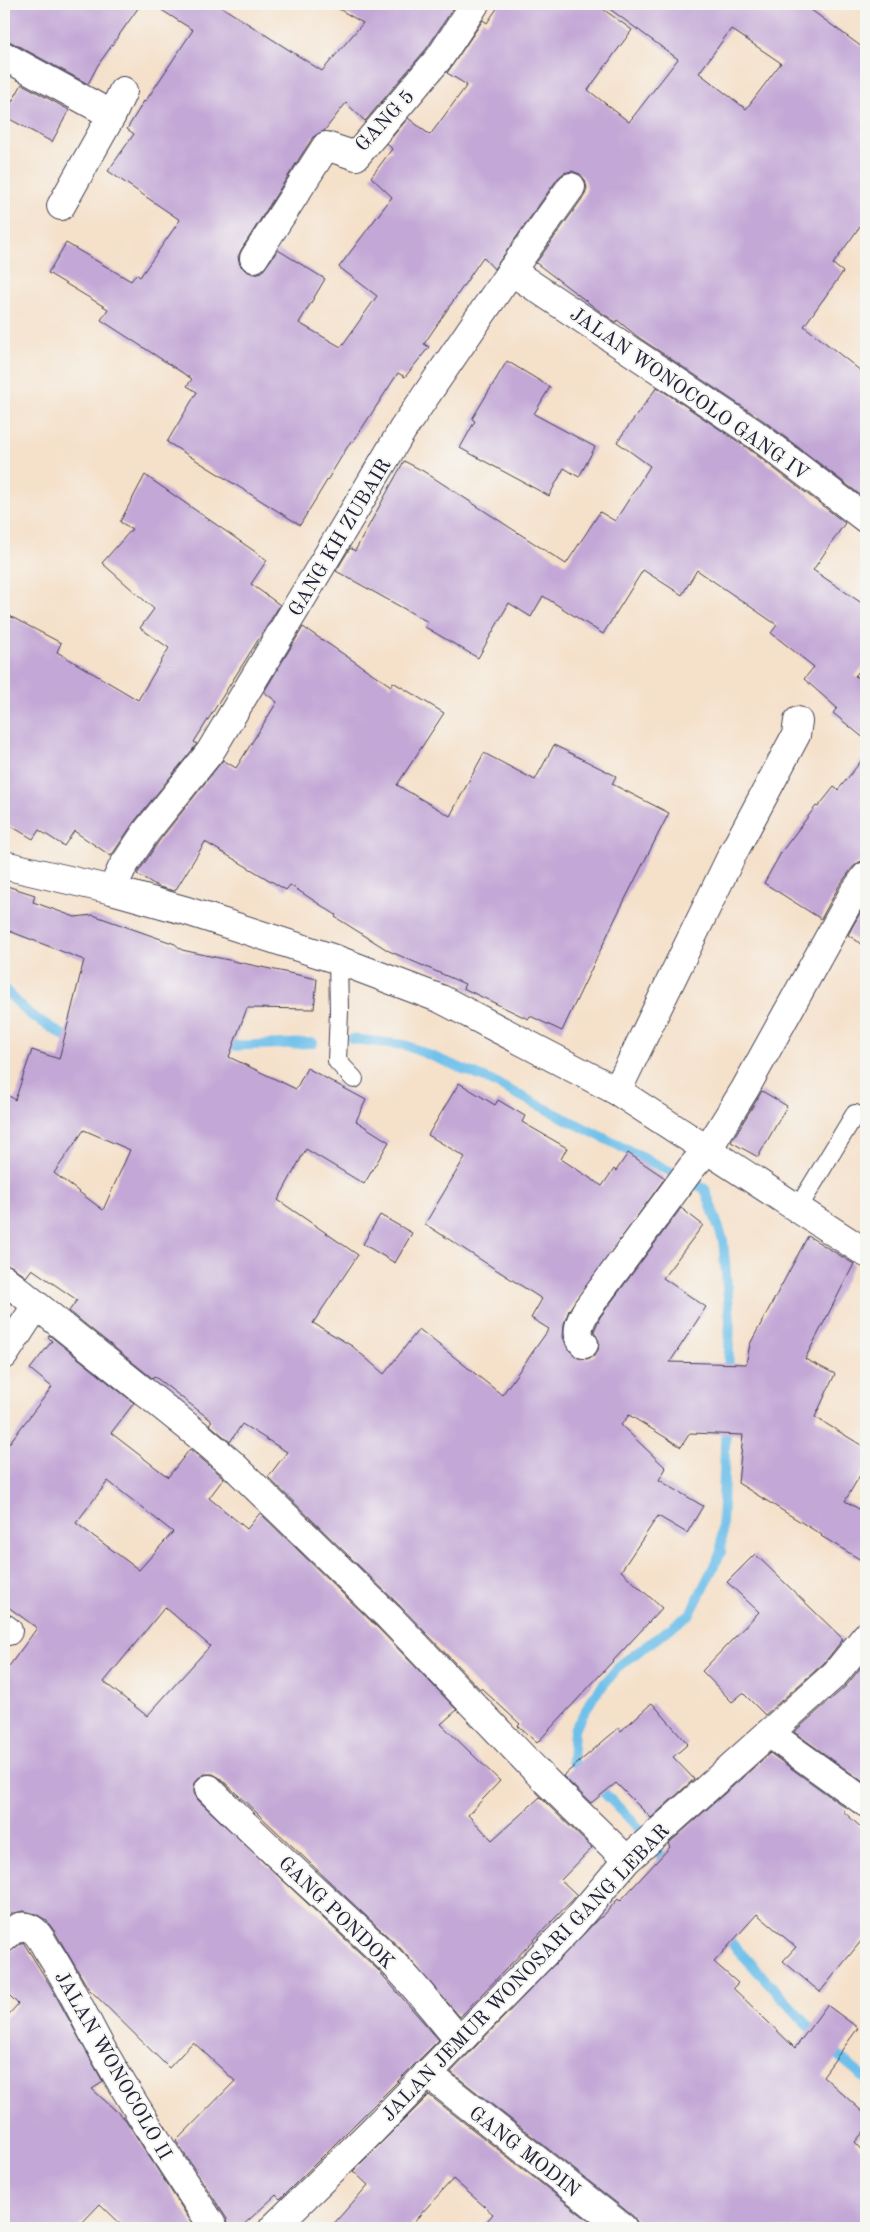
<svg xmlns="http://www.w3.org/2000/svg" width="870" height="2232" font-family="'Old Standard TT',serif">
<style>
.lines{fill:none;stroke-linecap:round;stroke-linejoin:round}
.stream{stroke:#6ec0ea;stroke-width:10}
.building{fill:#c3a7d6;fill-rule:evenodd}
.lane-casing{stroke:#423e50;stroke-width:20}
.street-casing{stroke:#423e50;stroke-width:30}
.lane{stroke:#fff;stroke-width:18}
.street{stroke:#fff;stroke-width:28}
.labels{text-anchor:middle;stroke-width:4;stroke-linejoin:round;paint-order:stroke}
.street-label{font-size:20px;fill:#22223b;stroke:#f6f6f2}
</style>
<rect width="100%" height="100%" fill="#f6f6f2"/>
<filter id="ink" filterUnits="userSpaceOnUse"><feTurbulence type="fractalNoise" baseFrequency=".02" numOctaves="2"/><feDisplacementMap in="SourceGraphic" scale="10" xChannelSelector="R" yChannelSelector="G"/><feConvolveMatrix kernelMatrix="1 2 1 2 8 2 1 2 1" color-interpolation-filters="sRGB"/></filter>
<filter id="wash" filterUnits="userSpaceOnUse"><feTurbulence type="fractalNoise" baseFrequency=".0096" numOctaves="4" result="noise"/><feDisplacementMap in="SourceGraphic" scale="20" xChannelSelector="R" yChannelSelector="G"/><feGaussianBlur stdDeviation="1.12" result="paint"/><feColorMatrix in="noise" values="0 0 0 0 0 0 0 0 0 0 0 0 0 0 0 0 0 1.4 0 .05"/><feComposite in="paint" operator="in"/></filter>
<g filter="url(#wash)">
<rect width="100%" height="100%" fill="#f5e0c9"/>
<g class="lines">
<g class="stream">
<polyline points="4,989 29,1014 76,1043"/>
<polyline points="352,1039 405,1045 487,1079 705,1189 723,1240 730,1320 728,1375"/>
<polyline points="221,1046 313,1043"/>
<polyline points="669,1867 647,1836 572,1761 574,1730 594,1696 620,1665 690,1614 721,1552 726,1422"/>
<polyline points="722,1933 819,2037"/>
<polyline points="829,2048 866,2079"/>
</g>
</g>
<g id="blocks">
<g class="building">
<polygon points="4,4 141,4 98,65 88,84 11,42 4,40"/>
<path d="M152,4h65l105,67 41,-48 -33,-19h126l-29,44 -62,73 -19,-18 -22,28 -11,6 -72,113 -3,7 2,8 6,6 8,3 8,-2 16,-22 47,29 -26,44 42,24 36,-51 -38,-29 53,-70 -21,-20 21,-28 -5,-6 21,-25 22,17 37,-50 -20,-12 36,-53 4,3 13,-19h96l36,26 -44,60 41,32 49,-63 -75,-55h200l63,46v168l-33,46 10,8 -39,54 62,49v117l-3,5 -99,-76 -126,-84 -21,-17 -1,2 -14,-9 -66,-50 48,-67 3,-8 -2,-8 -5,-6 -8,-3 -8,2 -6,5 -64,91 -11,-12 -59,87 5,3 -24,30 -7,-4 -45,69 -2,-1 -51,84 -133,-83 30,-50 -10,-6 5,-7 -91,-59 7,-11 -60,-36 18,-30 65,38 5,-7 4,3 40,-57 -72,-49 26,-37 -7,-5 17,-28 1,1 48,-72zM731,29l50,34 -35,46 -47,-36z"/>
<polygon points="22,84 69,110 52,142 4,116"/>
<polygon points="507,361 550,387 534,414 595,447 579,477 564,468 549,496 460,448 475,421 472,419"/>
<polygon points="657,387 746,447 845,523 813,570 866,606 866,663 855,676 861,680 866,674 866,740 833,713 837,708 804,679 814,667 771,633 777,625 697,570 682,595 643,570 603,634 543,596 531,617 509,603 478,658 425,627 428,622 336,571 350,548 355,551 404,461 423,471 566,564 600,512 615,521 650,466 617,442"/>
<polygon points="145,475 267,560 251,584 280,605 194,742 197,744 134,822 111,856 74,831 64,846 39,830 33,839 4,822 4,613 61,643 57,652 138,700 169,648 140,628 154,609 102,563 132,529 120,522"/>
<polygon points="303,627 391,686 393,682 444,713 397,785 450,816 484,753 535,780 554,745 616,776 612,784 669,813 616,917 562,1031 530,1016 528,1019 463,988 465,984 389,951 335,917 336,915 290,885 286,890 205,842 175,891 159,887 137,874 159,841 223,760 236,768 277,702 264,692"/>
<polygon points="866,755 866,861 859,862 853,867 839,886 821,919 764,883 782,851 816,806 818,807 834,787 838,790"/>
<path d="M4,885l31,10 -2,7 42,15 18,-2 82,29 7,6 135,29 -3,30 -67,-1 -18,49 67,32 11,-21 59,32 -10,21 33,21 -25,42 -58,-35 -28,51 80,55 -45,68 39,23 32,28 35,-45 83,66 47,-66 -18,-11 11,-19 -117,-75 40,-67 -37,-22 31,-52 36,22 3,-5 27,16 -3,6 45,26 -6,11 41,27 12,-17 2,2 12,-18 37,25 -96,132 -5,14 -1,13 5,12 10,9 9,1 7,-3 4,-6 1,-9 -5,-10 6,-14 81,-109 22,17 -40,53 43,29 -36,55 76,2 4,-20 58,-108 46,28 -49,95 30,15 -20,43 51,31v17l-21,36 21,12v50l-45,-27 1,-1 -84,-52 5,-48 -53,-2 -9,14 -52,-32 -8,10 45,43 -7,12 44,26 -16,27 -29,-17 -37,55 41,37 -125,135 -19,-17 2,-2 -39,-36 -1,1 -80,-83 -132,-129 19,-25 -45,-28 -12,18 -21,-18 3,-3 -58,-45 -2,2 -83,-67 8,-11 -45,-31 -6,8 -13,-10 -9,-3v-172l11,8 17,-50 27,9 25,-99 -80,-31zM84,1130l46,20 -27,60 -49,-37z"/>
<polygon points="866,902 866,947 848,935"/>
<polygon points="762,1091 787,1106 758,1157 731,1142"/>
<polygon points="380,1215 412,1233 395,1263 363,1244"/>
<path d="M49,1335l85,68 -23,30 57,44 22,-28 34,29 -15,20 38,31 13,-16 118,115 79,82 -16,14 59,57 -32,34 24,25 48,-43 52,51 -31,32 16,15 -117,122 -60,-69 -180,-170 -7,-4h-8l-7,4 -4,7v8l4,7 180,170 61,70 -159,159 -4,-4 -36,33h-11l-2,-9 -51,-78 59,-60 -42,-39 -24,26 -81,-80 -33,-56 -9,-12 -10,-6 -12,-3 -11,2 -9,5v-245l33,-45 -33,-24v-154l48,-63 -22,-18 22,-28 -4,-4zM108,1481l65,51 -34,38 -63,-47zM165,1607l45,39 -63,70 -43,-34z"/>
<polygon points="755,1554 843,1639 824,1663 765,1715 743,1693 732,1702 702,1671 759,1612 727,1582"/>
<polygon points="866,1661 866,1784 794,1732 846,1686"/>
<polygon points="652,1703 688,1744 673,1757 694,1779 651,1818 616,1783 591,1803 563,1776 608,1737 619,1728 621,1731"/>
<polygon points="770,1753 846,1808 843,1811 866,1832 866,1935 820,1992 783,1961 796,1947 757,1914 714,1962 738,1983 733,1988 795,2048 827,2005 858,2028 823,2076 866,2115 866,2129 855,2142 866,2154 866,2228 638,2228 637,2222 633,2216 451,2072 599,1918 603,1916 618,1899 620,1901 670,1847 668,1844"/>
<polygon points="23,1942 50,1985 103,2082 92,2089 125,2119 195,2228 125,2228 100,2204 77,2228 4,2228 4,2020 18,2004 4,1990 4,1953 8,1953"/>
<polygon points="429,2095 598,2228 481,2228 493,2214 453,2179 408,2228 330,2228 368,2185 353,2171"/>
</g>
</g>
</g>
<g filter="url(#ink)">
<use href="#blocks" fill-opacity="0" stroke="#423e50" stroke-width="1"/>
<g class="lines">
<defs>
<g id="lane">
<polyline points="338,960 339,1011 337,1061 354,1079"/>
<polyline points="798,1208 855,1114"/>
</g>
<g id="street">
<polyline points="4,56 112,115"/>
<polyline points="61,206 112,115 123,91"/>
<polyline points="254,258 326,146 356,156 440,57 475,4"/>
<polyline points="511,271 755,434 866,519"/>
<polyline points="4,865 112,890 187,911 338,960 441,999 617,1091 866,1253"/>
<polyline points="112,890 122,868 146,832 210,752 403,429 511,271 571,187"/>
<polyline points="617,1091 732,855 796,735 798,721"/>
<polyline points="4,1279 197,1434 232,1464 389,1617 544,1779 627,1860"/>
<path d="M584,1344c-11,-11 -3,-24 3,-35l105,-142 16,-18 37,-60 108,-195 13,-18"/>
<polyline points="4,1355 36,1306"/>
<polyline points="4,1628 8,1631"/>
<polyline points="769,1733 866,1803"/>
<path d="M209,1789c58,59 121,113 180,170 25,25 47,54 70,81"/>
<path d="M4,1938c8,-8 17,-16 29,-8 7,5 11,15 15,21 23,34 38,72 59,107 33,58 70,114 107,170"/>
<polyline points="427,2073 623,2228"/>
<polyline points="273,2228 371,2132 572,1925 627,1860 835,1674 866,1636"/>
</g>
</defs>
<use href="#lane" class="lane-casing"/>
<use href="#street" class="street-casing"/>
<use href="#lane" class="lane"/>
<use href="#street" class="street"/>
</g>
</g>
<g class="labels">
<g class="street-label">
<text transform="translate(384 120) rotate(-47)" y="7">GANG 5</text>
<text transform="translate(690 393) rotate(35)" y="7">JALAN WONOCOLO GANG IV</text>
<text transform="translate(339 537) rotate(-59)" y="7">GANG KH ZUBAIR</text>
<text transform="translate(337 1912) rotate(44)" y="7">GANG PONDOK</text>
<text transform="translate(525 1972) rotate(-46)" y="7">JALAN JEMUR WONOSARI GANG LEBAR</text>
<text transform="translate(114 2065) rotate(60)" y="7">JALAN WONOCOLO II</text>
<text transform="translate(525 2151) rotate(38)" y="7">GANG MODIN</text>
</g>
</g>
<rect width="870" height="2232" fill="none" stroke="#f6f6f2" stroke-width="20"/>
</svg>
